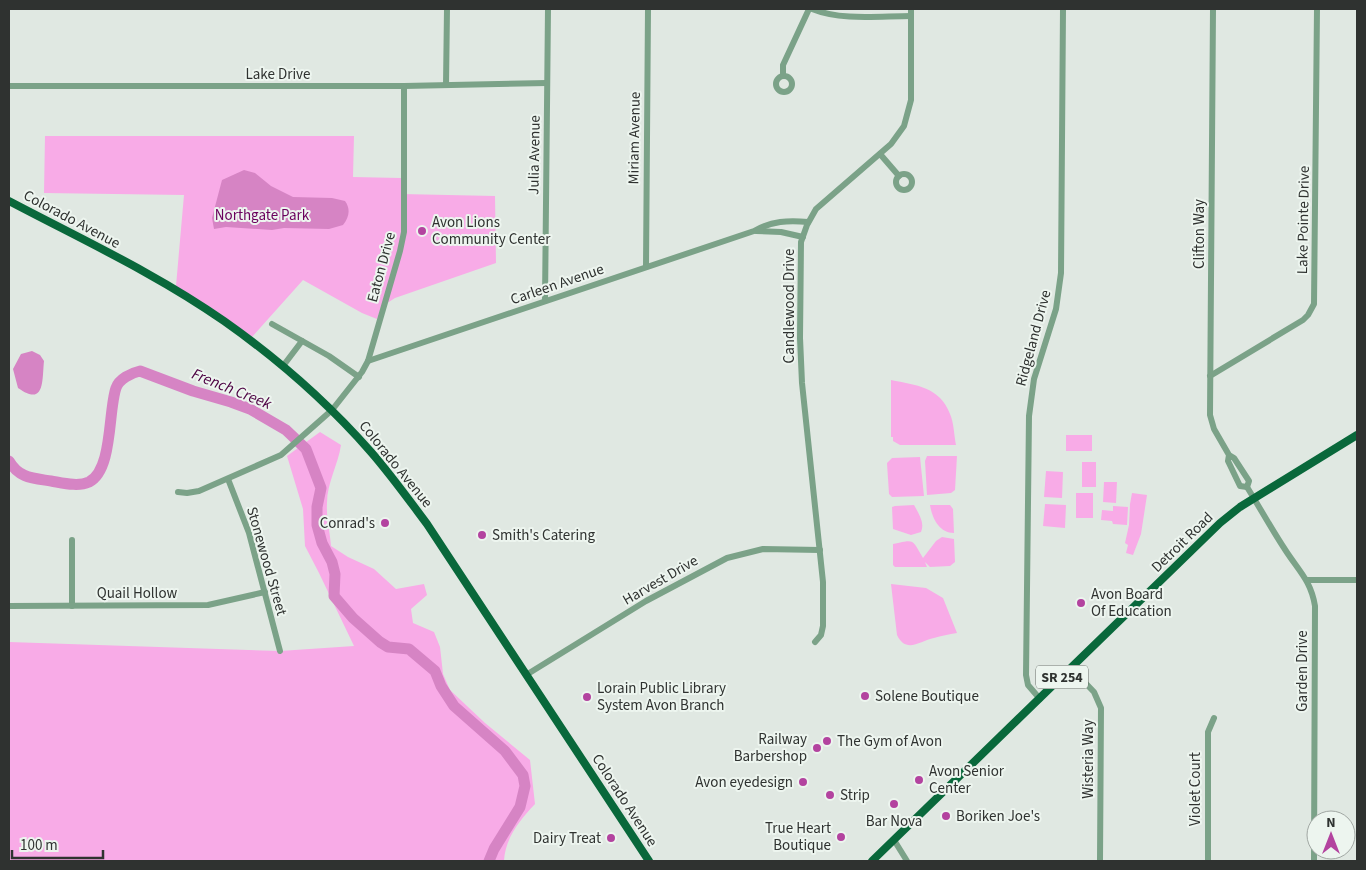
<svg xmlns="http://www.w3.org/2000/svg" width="1366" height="870" font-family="'Source Sans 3',sans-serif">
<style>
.green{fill:#f8abe7}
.water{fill:#d684c4}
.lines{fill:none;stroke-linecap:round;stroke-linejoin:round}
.river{stroke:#d684c4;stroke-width:11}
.minor{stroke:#7ba288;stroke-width:6}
.major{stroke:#09683b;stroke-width:8}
.poi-dot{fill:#b3439f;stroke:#edf5ef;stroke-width:2}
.labels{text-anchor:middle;stroke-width:4;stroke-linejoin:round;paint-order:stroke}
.shield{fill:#edf5ef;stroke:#686c69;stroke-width:1}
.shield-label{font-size:14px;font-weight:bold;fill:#2f3230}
.street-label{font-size:15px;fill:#2f3230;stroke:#edf5ef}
.park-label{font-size:15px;fill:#6a015d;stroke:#edf5ef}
.poi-label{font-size:15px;fill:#2f3230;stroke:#edf5ef;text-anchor:start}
.water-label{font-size:16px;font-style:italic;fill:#4c0042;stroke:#edf5ef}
</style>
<rect width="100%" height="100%" fill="#e0e8e2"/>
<g class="green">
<polygon points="45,136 354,136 353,177 401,178 401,194 495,196 496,263 395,298 381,307 377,319 362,313 303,280 252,337 176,286 184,195 44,193"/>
<path d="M891,380c25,5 49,7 59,34 4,9 4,21 6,31h-56l-7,-4v-4h-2z"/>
<path d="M320,432l21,13c-3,20 -14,38 -14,58 -1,14 3,29 4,43l17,11 26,12 22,20 28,-5 3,11 -16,14 2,14 21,9 6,15 3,27 7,16 35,33 45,37 5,44c-15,16 -30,34 -31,57h-495v-219l271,9 74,-5 -35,-73 -14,-27 -2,-37 -16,-53z"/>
<rect x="1066" y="435" width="26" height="16"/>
<polygon points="927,456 957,456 955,490 951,493 927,495 925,461"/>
<polygon points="920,457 924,496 892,497 889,494 887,463 892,458"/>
<rect x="1082" y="462" width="14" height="25"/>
<polygon points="1046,471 1063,472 1062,498 1044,497"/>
<polygon points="1104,482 1117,482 1116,503 1103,502"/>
<rect x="1076" y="493" width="17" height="25"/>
<polygon points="1132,493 1147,495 1141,534 1133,555 1126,553 1128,545 1125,543 1129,525 1130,504"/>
<polygon points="1045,504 1066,505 1065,528 1043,526"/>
<path d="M914,505c5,9 11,18 7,27l-10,3 -18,-6 -1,-22 3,-1z"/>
<path d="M930,505h20l3,4 1,24c-15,0 -22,-15 -24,-28z"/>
<polygon points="1113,506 1128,507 1127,525 1113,524 1112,521 1101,520 1102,510 1113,511"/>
<path d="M942,537l12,2 1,23 -5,4 -20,1 -5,-5 2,5h-32l-2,-2v-21c22,-5 19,-5 30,14l13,-17z"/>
<path d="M891,584l35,4 17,10 14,35c-8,1 -16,3 -23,5 -14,3 -28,16 -37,-3z"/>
</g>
<g class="water">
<path d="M244,170l11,3 16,13 22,11 39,1 13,3c6,8 4,17 -2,24l-14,4 -45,-1 -12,2 -46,-3 -12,2 -2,-11 10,-38z"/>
<path d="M32,351l8,4 4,6c-2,20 1,46 -26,27l-5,-19 8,-15z"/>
</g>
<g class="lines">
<path class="river" d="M9,461c10,17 23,17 42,20 12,2 27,6 38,1 24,-12 19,-71 27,-94 3,-9 15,-15 24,-17l53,20 38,11 19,7 36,21 20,19 15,39 -4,19v18l5,18 10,19 3,12 -1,22 19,22 27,24 8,5 21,2 26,22 6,15 13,20 51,45 18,24 2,11 -5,21 -26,42 -5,12"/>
<g class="minor">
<path d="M812,9c30,12 67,7 99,7"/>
<polyline points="1213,9 1210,415 1214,429 1229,455 1228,461 1240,486 1247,487 1249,481 1234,458 1229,455"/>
<circle cx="784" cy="84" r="8"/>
<polyline points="783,76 783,65 809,9"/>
<polyline points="446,85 447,9"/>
<polyline points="9,86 404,86 547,83"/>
<polyline points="880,154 899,176"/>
<circle cx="904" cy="182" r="8"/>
<polyline points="756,231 781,232 803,237"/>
<polyline points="646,267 648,9"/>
<polyline points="545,301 548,9"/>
<polyline points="272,324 329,356 359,377"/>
<path d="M368,361l386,-130c18,-10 34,-11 54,-9"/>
<polyline points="283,366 302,341"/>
<polyline points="1210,376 1303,320 1308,315 1314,304 1317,9"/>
<polyline points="228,479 249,533 280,651"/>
<path d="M1247,487c13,21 25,43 39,64 13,20 25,30 29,55l-1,255"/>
<polyline points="178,492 187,493 199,491 281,455 332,410 362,372 368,361 400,251 404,232 404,86"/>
<polyline points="72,540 72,606"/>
<polyline points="1307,580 1357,580"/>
<polyline points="9,606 208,605 265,592"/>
<polyline points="815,642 821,635 823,626 823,582 802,383 800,338 801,242 807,225 816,209 891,144 904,126 911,100 911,9"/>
<polyline points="1071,668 1094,692 1101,708 1100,861"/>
<polyline points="526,675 646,601 727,558 763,549 820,550"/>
<polyline points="1040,699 1028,685 1026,675 1029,416 1034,379 1056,309 1061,273 1063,9"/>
<polyline points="894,840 907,861"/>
<polyline points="1208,861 1208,732 1214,718"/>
</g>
<g class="major">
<path d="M9,201c72,38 148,73 215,120 54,38 104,82 147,131 20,23 38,48 56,72l222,337"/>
<polyline points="872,861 1220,523 1240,507 1357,435"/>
</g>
</g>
<g class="poi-dot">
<circle cx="422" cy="231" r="5"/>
<circle cx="385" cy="523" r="5"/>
<circle cx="482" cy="535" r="5"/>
<circle cx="1081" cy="603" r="5"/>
<circle cx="865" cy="696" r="5"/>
<circle cx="587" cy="697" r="5"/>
<circle cx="827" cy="741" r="5"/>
<circle cx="817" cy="748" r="5"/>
<circle cx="919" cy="780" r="5"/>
<circle cx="803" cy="782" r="5"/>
<circle cx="830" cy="795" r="5"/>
<circle cx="894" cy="804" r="5"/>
<circle cx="946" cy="816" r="5"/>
<circle cx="841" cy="837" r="5"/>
<circle cx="611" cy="838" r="5"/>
</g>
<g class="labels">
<rect class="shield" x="1036" y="665.5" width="52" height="23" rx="4"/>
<g class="shield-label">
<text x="1062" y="682">SR 254</text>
</g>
<g class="street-label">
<text x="278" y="79">Lake Drive</text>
<text transform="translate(634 138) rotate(-89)" y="5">Miriam Avenue</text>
<text transform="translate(534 155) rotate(-89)" y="5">Julia Avenue</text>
<text transform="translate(72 219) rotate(28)" y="5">Colorado Avenue</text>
<text transform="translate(1303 220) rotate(-89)" y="5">Lake Pointe Drive</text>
<text transform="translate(1199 234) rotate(-90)" y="5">Clifton Way</text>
<text transform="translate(381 267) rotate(-75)" y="5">Eaton Drive</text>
<text transform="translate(557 284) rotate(-19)" y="5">Carleen Avenue</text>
<text transform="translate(789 306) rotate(-90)" y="5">Candlewood Drive</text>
<text transform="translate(1033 338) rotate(-75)" y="5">Ridgeland Drive</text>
<text transform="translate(396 464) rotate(51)" y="5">Colorado Avenue</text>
<text transform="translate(1182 542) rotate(-44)" y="5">Detroit Road</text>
<text transform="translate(267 561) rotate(74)" y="5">Stonewood Street</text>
<text transform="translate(660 580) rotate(-30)" y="5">Harvest Drive</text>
<text x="137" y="598">Quail Hollow</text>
<text transform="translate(1302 671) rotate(-90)" y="5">Garden Drive</text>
<text transform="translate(1088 759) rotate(-90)" y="5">Wisteria Way</text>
<text transform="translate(1195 789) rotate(-90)" y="5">Violet Court</text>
<text transform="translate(625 800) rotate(57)" y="5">Colorado Avenue</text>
</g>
<g class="park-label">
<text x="262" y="220">Northgate Park</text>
</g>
<g class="poi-label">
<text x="432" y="227">Avon Lions<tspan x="432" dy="17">Community Center</tspan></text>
<text x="375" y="528" text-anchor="end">Conrad's</text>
<text x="492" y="540">Smith's Catering</text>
<text x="1091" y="599">Avon Board<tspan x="1091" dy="17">Of Education</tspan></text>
<text x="597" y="693">Lorain Public Library<tspan x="597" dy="17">System Avon Branch</tspan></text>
<text x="875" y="701">Solene Boutique</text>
<text x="807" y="744" text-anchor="end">Railway<tspan x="807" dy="17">Barbershop</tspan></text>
<text x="837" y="746">The Gym of Avon</text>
<text x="929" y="776">Avon Senior<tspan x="929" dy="17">Center</tspan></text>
<text x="793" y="787" text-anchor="end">Avon eyedesign</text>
<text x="840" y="800">Strip</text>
<text x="956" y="821">Boriken Joe's</text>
<text x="894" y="826" text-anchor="middle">Bar Nova</text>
<text x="831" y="833" text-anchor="end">True Heart<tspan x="831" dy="17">Boutique</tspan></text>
<text x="601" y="843" text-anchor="end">Dairy Treat</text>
</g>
<g class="water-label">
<text transform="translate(232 388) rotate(22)" y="6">French Creek</text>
</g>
</g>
<rect width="1366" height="870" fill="none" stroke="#2f3230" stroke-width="20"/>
<g transform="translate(1331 835)"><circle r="24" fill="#edf5ef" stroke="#a1a7a3"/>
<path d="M0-4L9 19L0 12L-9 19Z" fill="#b3439f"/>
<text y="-8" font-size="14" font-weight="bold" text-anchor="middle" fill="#2f3230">N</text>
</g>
<path d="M12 850v8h91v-8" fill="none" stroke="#2f3230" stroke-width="2.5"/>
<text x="20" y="850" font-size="15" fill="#2f3230" stroke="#edf5ef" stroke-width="4" paint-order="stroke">100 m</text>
</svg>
